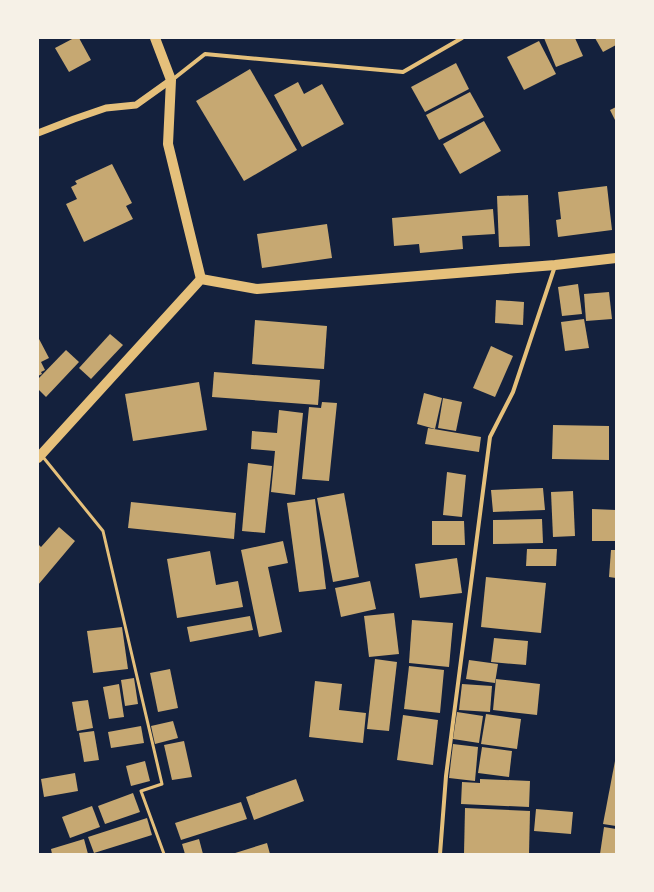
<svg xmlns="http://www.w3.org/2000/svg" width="654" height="892" font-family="'Space Grotesk',sans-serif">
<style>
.building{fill:#c6a872}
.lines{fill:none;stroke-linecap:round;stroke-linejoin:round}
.service{stroke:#e5c07b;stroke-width:3}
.minor{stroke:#e5c07b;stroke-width:4}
.tertiary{stroke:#e5c07b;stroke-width:7}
.primary{stroke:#e5c07b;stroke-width:10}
</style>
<rect width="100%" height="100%" fill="#14213d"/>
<g class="building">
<polygon points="74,38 79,38 91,60 69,72 55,48"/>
<polygon points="544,38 575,38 583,56 556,67"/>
<polygon points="595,38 616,38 616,45 603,52"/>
<polygon points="539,41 556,74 524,90 507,57"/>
<polygon points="456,63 469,89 425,112 411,87"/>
<polygon points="250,69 297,150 244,181 196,101"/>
<polygon points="298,82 304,94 322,84 344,124 302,147 274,95"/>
<polygon points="470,92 484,117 439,140 426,115"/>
<polygon points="616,107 616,122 610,110"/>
<polygon points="484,121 501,151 460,174 443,144"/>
<polygon points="112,164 132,203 126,206 133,219 84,242 66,204 77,199 71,187 77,184 75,181"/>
<polygon points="607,186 612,230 558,237 556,220 561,219 558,192"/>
<polygon points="528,195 530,246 499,247 497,196"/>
<polygon points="493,209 495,234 462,236 463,249 420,253 419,244 394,246 392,218"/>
<polygon points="327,224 332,258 262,268 257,234"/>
<polygon points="578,284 582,314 562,316 558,287"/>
<polygon points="609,292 612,319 586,321 584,294"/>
<polygon points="496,300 524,302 523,325 495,323"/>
<polygon points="584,319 589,348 565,351 561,322"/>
<polygon points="255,320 327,326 324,369 252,364"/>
<polygon points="110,334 123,345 91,379 79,368"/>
<polygon points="38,337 49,358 41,362 45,370 41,372 42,374 38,376"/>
<polygon points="491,346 513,356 495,397 473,388"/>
<polygon points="66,350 79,362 46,397 38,389 38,379"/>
<polygon points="214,372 320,380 318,405 212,397"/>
<polygon points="199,382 207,430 133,441 125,394"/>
<polygon points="424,393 442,398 435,429 417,424"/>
<polygon points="443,398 462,402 456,431 438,428"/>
<polygon points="322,402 337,403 329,481 302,479 309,407 321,408"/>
<polygon points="279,410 303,413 295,495 271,492 275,451 251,449 252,431 277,433"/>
<polygon points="553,425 609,426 609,460 552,459"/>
<polygon points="428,428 481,437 479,452 425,444"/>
<polygon points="248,463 272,466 265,533 242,531"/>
<polygon points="447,472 466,475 462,517 443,515"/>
<polygon points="543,488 545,510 493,512 491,490"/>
<polygon points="573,491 575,536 553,537 551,492"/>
<polygon points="344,493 359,577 333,582 317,498"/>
<polygon points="315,499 326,589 299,592 287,503"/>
<polygon points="131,502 236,513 234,539 128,528"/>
<polygon points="592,509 616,510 616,541 592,541"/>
<polygon points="542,519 543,543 493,544 493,520"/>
<polygon points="432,521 464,521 465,545 432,545"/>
<polygon points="59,527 75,541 38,585 38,544 41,547"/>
<polygon points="283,541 288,563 268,567 282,632 259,637 241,550"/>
<polygon points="527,549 557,549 556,566 526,566"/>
<polygon points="611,550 616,550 616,578 609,577"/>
<polygon points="210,551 216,585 238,581 243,607 177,618 167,559"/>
<polygon points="457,558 462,593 420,598 415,564"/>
<polygon points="486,577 546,583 541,633 481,627"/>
<polygon points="370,581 376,609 341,617 335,588"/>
<polygon points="394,613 399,654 369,657 364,616"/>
<polygon points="250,616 253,630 190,642 187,627"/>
<polygon points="412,620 453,623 449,667 409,663"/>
<polygon points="122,627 128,669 93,673 87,631"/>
<polygon points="494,638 528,641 526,665 491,662"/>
<polygon points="375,659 397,662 389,731 367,729"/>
<polygon points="469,660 498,664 495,683 466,679"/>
<polygon points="409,666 444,670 440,713 404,709"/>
<polygon points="170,669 178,708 158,712 150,673"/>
<polygon points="134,678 138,704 125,706 121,680"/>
<polygon points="496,679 540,684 537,715 493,710"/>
<polygon points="315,681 342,684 339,710 366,713 363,743 309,737"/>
<polygon points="119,684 124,717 109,719 103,687"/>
<polygon points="462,684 492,686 490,712 459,710"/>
<polygon points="88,700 93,728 77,731 72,702"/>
<polygon points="457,712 483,716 479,743 453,739"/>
<polygon points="486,714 521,719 517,749 481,744"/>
<polygon points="403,715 438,720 433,765 397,760"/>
<polygon points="173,721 178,738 155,744 151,726"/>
<polygon points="141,726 144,743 111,748 108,732"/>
<polygon points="94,731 99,760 84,762 79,733"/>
<polygon points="184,741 192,777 172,780 164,745"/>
<polygon points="453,744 478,747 475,781 449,778"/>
<polygon points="482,747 512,751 509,777 478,773"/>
<polygon points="145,761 150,781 131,786 126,766"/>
<polygon points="615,761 616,761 616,826 603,824"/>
<polygon points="75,773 78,791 44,797 41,779"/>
<polygon points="296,779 304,801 254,820 246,797"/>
<polygon points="480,779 530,781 529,807 461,804 462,782 480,783"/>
<polygon points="133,793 140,812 105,824 98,806"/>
<polygon points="241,802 247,819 181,840 175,823"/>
<polygon points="92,806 100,827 70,838 62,817"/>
<polygon points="465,808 530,811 529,854 464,854"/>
<polygon points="536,809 573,812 571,834 534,831"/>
<polygon points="147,818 152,835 94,853 88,837"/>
<polygon points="604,827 616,829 616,854 600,854"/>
<polygon points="84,839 88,854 52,854 51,849"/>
<polygon points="199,839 203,854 185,854 182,844"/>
<polygon points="267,843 270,854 232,854"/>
</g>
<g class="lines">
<polyline class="service" points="43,457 103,531 162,784 141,791 164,854"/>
<g class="minor">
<polyline points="172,80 205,54 403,72 462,38"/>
<polyline points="440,854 446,776 490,437 513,392 555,266"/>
</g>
<polyline class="tertiary" points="38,133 74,119 106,108 136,105 171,80"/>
<g class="primary">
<polyline points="155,38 171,80 168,144 201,279"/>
<polyline points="38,458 201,279 257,289 555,265 616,258"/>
</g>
</g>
<rect width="654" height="892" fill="none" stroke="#f6f1e7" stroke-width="78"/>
</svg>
